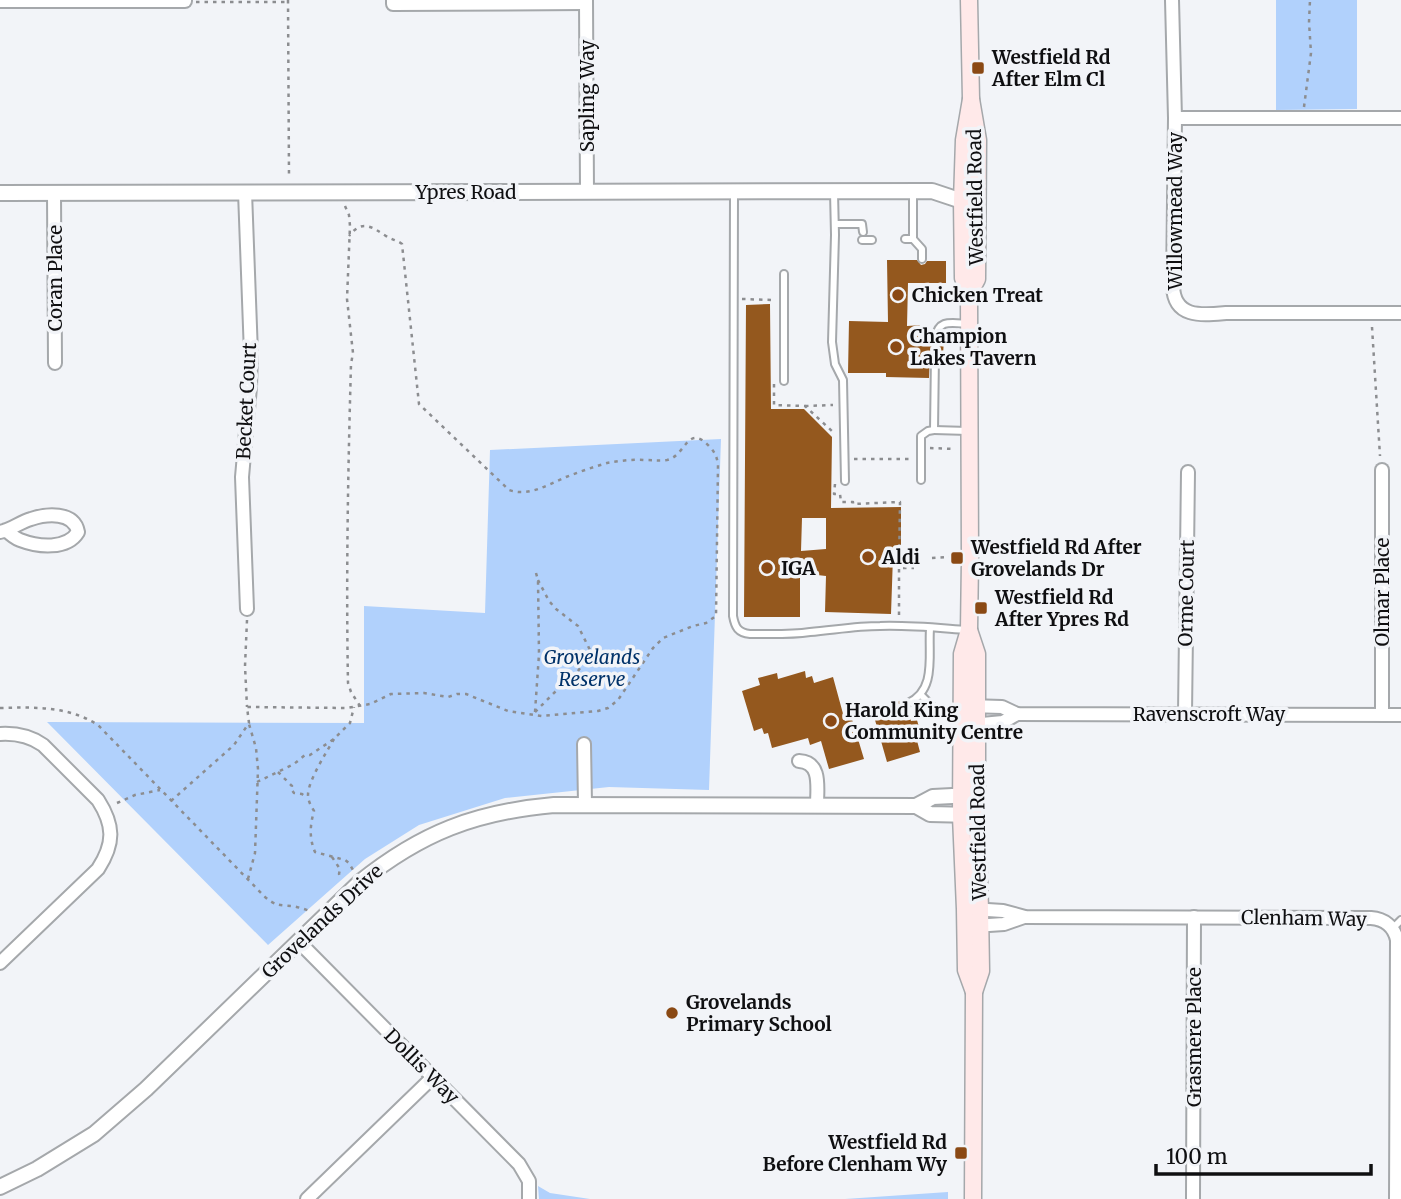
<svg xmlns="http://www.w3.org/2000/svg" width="1401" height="1199" font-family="Merriweather,serif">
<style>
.green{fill:#b1d1fc}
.building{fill:#94581e;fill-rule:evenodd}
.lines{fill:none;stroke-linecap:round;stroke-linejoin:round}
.service-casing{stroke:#a5a8ab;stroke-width:10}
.minor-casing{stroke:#a5a8ab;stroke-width:16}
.tertiary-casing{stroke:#a5a8ab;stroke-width:18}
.secondary-casing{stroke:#a5a8ab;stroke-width:19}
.path{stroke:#8c8d90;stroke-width:2.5;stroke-dasharray:3.5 5;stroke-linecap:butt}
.service{stroke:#fff;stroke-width:6}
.minor{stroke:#fff;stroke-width:12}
.tertiary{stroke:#fff;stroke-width:14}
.secondary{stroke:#ffe9e9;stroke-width:16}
.poi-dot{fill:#8a4914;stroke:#f2f4f8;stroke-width:2.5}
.labels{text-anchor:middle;stroke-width:7;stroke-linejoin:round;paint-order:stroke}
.poi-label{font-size:19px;font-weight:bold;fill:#0f0f11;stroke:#f2f4f8;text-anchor:start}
.street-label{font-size:19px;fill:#0f0f11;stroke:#f2f4f8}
.park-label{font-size:19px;font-style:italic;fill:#003269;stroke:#f2f4f8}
</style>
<rect width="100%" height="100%" fill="#f2f4f8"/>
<g class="green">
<polygon points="1276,0 1357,0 1357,109 1276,110"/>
<polygon points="721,439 709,790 609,787 505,798 419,825 365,859 268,945 47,722 364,723 364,606 485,613 490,450"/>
<polygon points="538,1186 550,1193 590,1199 539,1199"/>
<polygon points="948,1192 948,1199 845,1199"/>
</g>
<g class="building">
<polygon points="887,260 917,260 921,265 925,264 927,261 946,261 946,283 908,283 907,326 923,325 923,331 929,331 929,339 933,344 937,344 941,339 944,339 943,355 941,355 940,352 936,349 930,353 929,378 886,377 886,373 848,373 849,321 888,322"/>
<path d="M770,304l1,105h33l28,28 -1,71 70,-1v49h-8l-2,58 -66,-2 1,-36 -26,-3v44h-56l2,-312zM802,518h24v31l-25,2z"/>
<polygon points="805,671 806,678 812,676 814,683 833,677 845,721 852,719 864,759 829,769 821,741 810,745 808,738 772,748 768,733 764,734 762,728 754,731 742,691 760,685 758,678 777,673 778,679"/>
<polygon points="903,700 903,705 908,709 911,721 917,720 920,731 915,733 920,752 887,762 873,713 887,709 886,705"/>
</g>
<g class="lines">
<defs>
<g id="service">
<path d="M734,192l-1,424c2,11 5,17 17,18 20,0 40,1 60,-2 24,-2 46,-6 70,-6 29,-1 58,2 87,4"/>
<polyline points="834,192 835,235 832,342 835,364 843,380 845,481"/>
<polyline points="835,224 862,224 863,232"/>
<polyline points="905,239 913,239 913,193"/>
<polyline points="913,239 922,249 922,259"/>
<polyline points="862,240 872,240"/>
<polyline points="784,274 784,381"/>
<path d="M935,339c3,-21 17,-16 34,-15"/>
<polyline points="934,430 968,431"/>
<polyline points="921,480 921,436 928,431 934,430 935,355"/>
<polyline points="921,695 934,708"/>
<path d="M908,703c29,-13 20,-48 22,-74"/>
<polyline points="1392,929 1401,920"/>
</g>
<g id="minor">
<polyline points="393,0 393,4 586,3"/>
<polyline points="586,0 587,192"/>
<polyline points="1172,0 1175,118"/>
<polyline points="0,1 185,1"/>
<path d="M1401,118h-226l-2,168c1,33 30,29 53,27h175"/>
<polyline points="245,192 251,354 250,387 242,477 247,609"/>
<polyline points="54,193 55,363"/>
<path d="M0,532c11,-2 20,-10 31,-13 15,-5 43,-8 47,13 -11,18 -40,15 -58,8 -5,-2 -10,-6 -14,-10"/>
<polyline points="969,706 1002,707 1017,714 1401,715"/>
<polyline points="1185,714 1188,472"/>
<polyline points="1382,715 1382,470"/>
<polyline points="971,725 1003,722 1017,714"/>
<path d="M0,734c16,-1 30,2 43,11l55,55c16,25 17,43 0,69l-98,94"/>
<polyline points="584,744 585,804"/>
<path d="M799,761c23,1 18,27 18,44"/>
<path d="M972,909l31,2 22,6 346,1c13,1 23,8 26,22l-1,259"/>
<polyline points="974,926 1004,924 1024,917"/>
<polyline points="298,941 519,1164 529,1181 529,1199"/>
<polyline points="307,1199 433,1077"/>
<polyline points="1193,1199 1194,917"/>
</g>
<g id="tertiary">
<polyline points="0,193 932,191 962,201 970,200"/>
<polyline points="916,806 930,814 972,815"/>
<path d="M0,1187l37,-18 57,-35 52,-45 214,-207c61,-49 115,-70 194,-77l362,1 17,-9 39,-2"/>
</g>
<g id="secondary">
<polyline points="971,99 964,140 962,201 963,278 969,294 970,560 969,630 962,654 961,816 965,909 966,970 974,992"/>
<polyline points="969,294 977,279 978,140 971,99 969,0"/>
<polyline points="969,630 977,654 977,815 980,909 981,971 974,992 973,1199"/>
</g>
</defs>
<use href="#service" class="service-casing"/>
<use href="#minor" class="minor-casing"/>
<use href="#tertiary" class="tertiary-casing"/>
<use href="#secondary" class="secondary-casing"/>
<g class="path">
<polyline points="288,0 289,177"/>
<polyline points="196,2 288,2"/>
<polyline points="1304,107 1311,53 1309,22 1310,0"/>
<path d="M345,206l4,9 1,11 -3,73 6,54 -2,11c-3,107 -5,213 -3,319l3,9 9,14"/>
<polyline points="742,299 773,300"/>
<polyline points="1372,327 1380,456"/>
<polyline points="774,384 774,405 805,406 833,432"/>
<polyline points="805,406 833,405"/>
<polyline points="930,448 954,449"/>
<polyline points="854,459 910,459"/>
<polyline points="835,484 834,494 840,494 841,502 853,502 853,504 900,502 899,568"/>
<polyline points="932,558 949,557"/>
<polyline points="899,615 899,568 914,568"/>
<polyline points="247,620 245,666 247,707"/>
<path d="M0,708c35,-1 68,-2 98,17l167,172c11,9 14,8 27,9 6,1 12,3 18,5"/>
<polyline points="535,712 563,684 575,675 589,656 590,650 578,626 556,609 549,601 538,580"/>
<polyline points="535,712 539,654 538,580 536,573"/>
<path d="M334,739c-8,14 -26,42 -26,56 0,6 3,11 6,16 -4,14 -5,27 1,41l30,8 4,3 4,7"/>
<polyline points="278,772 292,786 291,789 294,793 302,794 307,798"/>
<polyline points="257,782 294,764 305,755 310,755 334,739 350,723 354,707"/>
<path d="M171,801l63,-56 15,-22 -2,-16 100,1 23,-4 21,-10 33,-1 24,4 9,-3h9l42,17 34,5 56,-5 10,-3 10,-8 35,-52 10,-10 30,-12 13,-3 10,-7 2,-151c-1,-8 -3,-13 -9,-19 -22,-23 -23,10 -42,14 -8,1 -14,0 -22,0 -12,-1 -26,1 -38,3 -14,4 -28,9 -41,14 -19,8 -37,20 -57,13l-90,-86 -17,-160c-5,-4 -10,-4 -16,-8 -14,-9 -24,-17 -37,0"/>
<polyline points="117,803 135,795 160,790"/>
<polyline points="332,857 340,869 339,874 341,879"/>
<polyline points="248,879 255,853 258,769 256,748 249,724"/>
</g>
<use href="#service" class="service"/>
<use href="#minor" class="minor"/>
<use href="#tertiary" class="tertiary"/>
<use href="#secondary" class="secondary"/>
</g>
<g class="poi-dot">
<rect x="971" y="61" width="14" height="14" rx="3.5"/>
<circle cx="898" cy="295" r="7"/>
<circle cx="896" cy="347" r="7"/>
<circle cx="868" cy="557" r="7"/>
<rect x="950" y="551" width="14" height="14" rx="3.5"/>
<circle cx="767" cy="568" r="7"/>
<rect x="974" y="601" width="14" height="14" rx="3.5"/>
<circle cx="831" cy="721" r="7"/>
<circle cx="672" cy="1013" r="7"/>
<rect x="954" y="1146" width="14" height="14" rx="3.5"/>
</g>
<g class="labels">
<g class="poi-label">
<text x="992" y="64">Westfield Rd<tspan x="992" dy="22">After Elm Cl</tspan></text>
<text x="912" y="302">Chicken Treat</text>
<text x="910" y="343">Champion<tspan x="910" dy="22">Lakes Tavern</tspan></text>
<text x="971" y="554">Westfield Rd After<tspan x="971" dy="22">Grovelands Dr</tspan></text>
<text x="882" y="564">Aldi</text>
<text x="781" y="575">IGA</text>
<text x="995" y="604">Westfield Rd<tspan x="995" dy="22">After Ypres Rd</tspan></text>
<text x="845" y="717">Harold King<tspan x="845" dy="22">Community Centre</tspan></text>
<text x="686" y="1009">Grovelands<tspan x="686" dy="22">Primary School</tspan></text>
<text x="947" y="1149" text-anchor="end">Westfield Rd<tspan x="947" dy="22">Before Clenham Wy</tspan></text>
</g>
<g class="street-label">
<text transform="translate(587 96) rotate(-90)" y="7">Sapling Way</text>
<text x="466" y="199">Ypres Road</text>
<text transform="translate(975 197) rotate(-91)" y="7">Westfield Road</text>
<text transform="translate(1175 211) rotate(-90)" y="7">Willowmead Way</text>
<text transform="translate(55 278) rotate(-90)" y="7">Coran Place</text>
<text transform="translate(246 401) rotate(-87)" y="7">Becket Court</text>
<text transform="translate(1382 592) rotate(-90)" y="7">Olmar Place</text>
<text transform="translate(1186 593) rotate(-89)" y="7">Orme Court</text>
<text x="1209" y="721">Ravenscroft Way</text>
<text transform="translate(978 832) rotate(-91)" y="7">Westfield Road</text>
<text transform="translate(1304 918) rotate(1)" y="7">Clenham Way</text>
<text transform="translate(322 921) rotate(-43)" y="7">Grovelands Drive</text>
<text transform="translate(1194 1037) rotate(-90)" y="7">Grasmere Place</text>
<text transform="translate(422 1066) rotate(45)" y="7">Dollis Way</text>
</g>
<g class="park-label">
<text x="592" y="664">Grovelands<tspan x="592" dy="22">Reserve</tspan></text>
</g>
</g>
<path d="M1156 1164v10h215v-10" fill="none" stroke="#0f0f11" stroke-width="3.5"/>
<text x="1166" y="1164" font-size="21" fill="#0f0f11" stroke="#f2f4f8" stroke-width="5" paint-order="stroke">100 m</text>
</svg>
